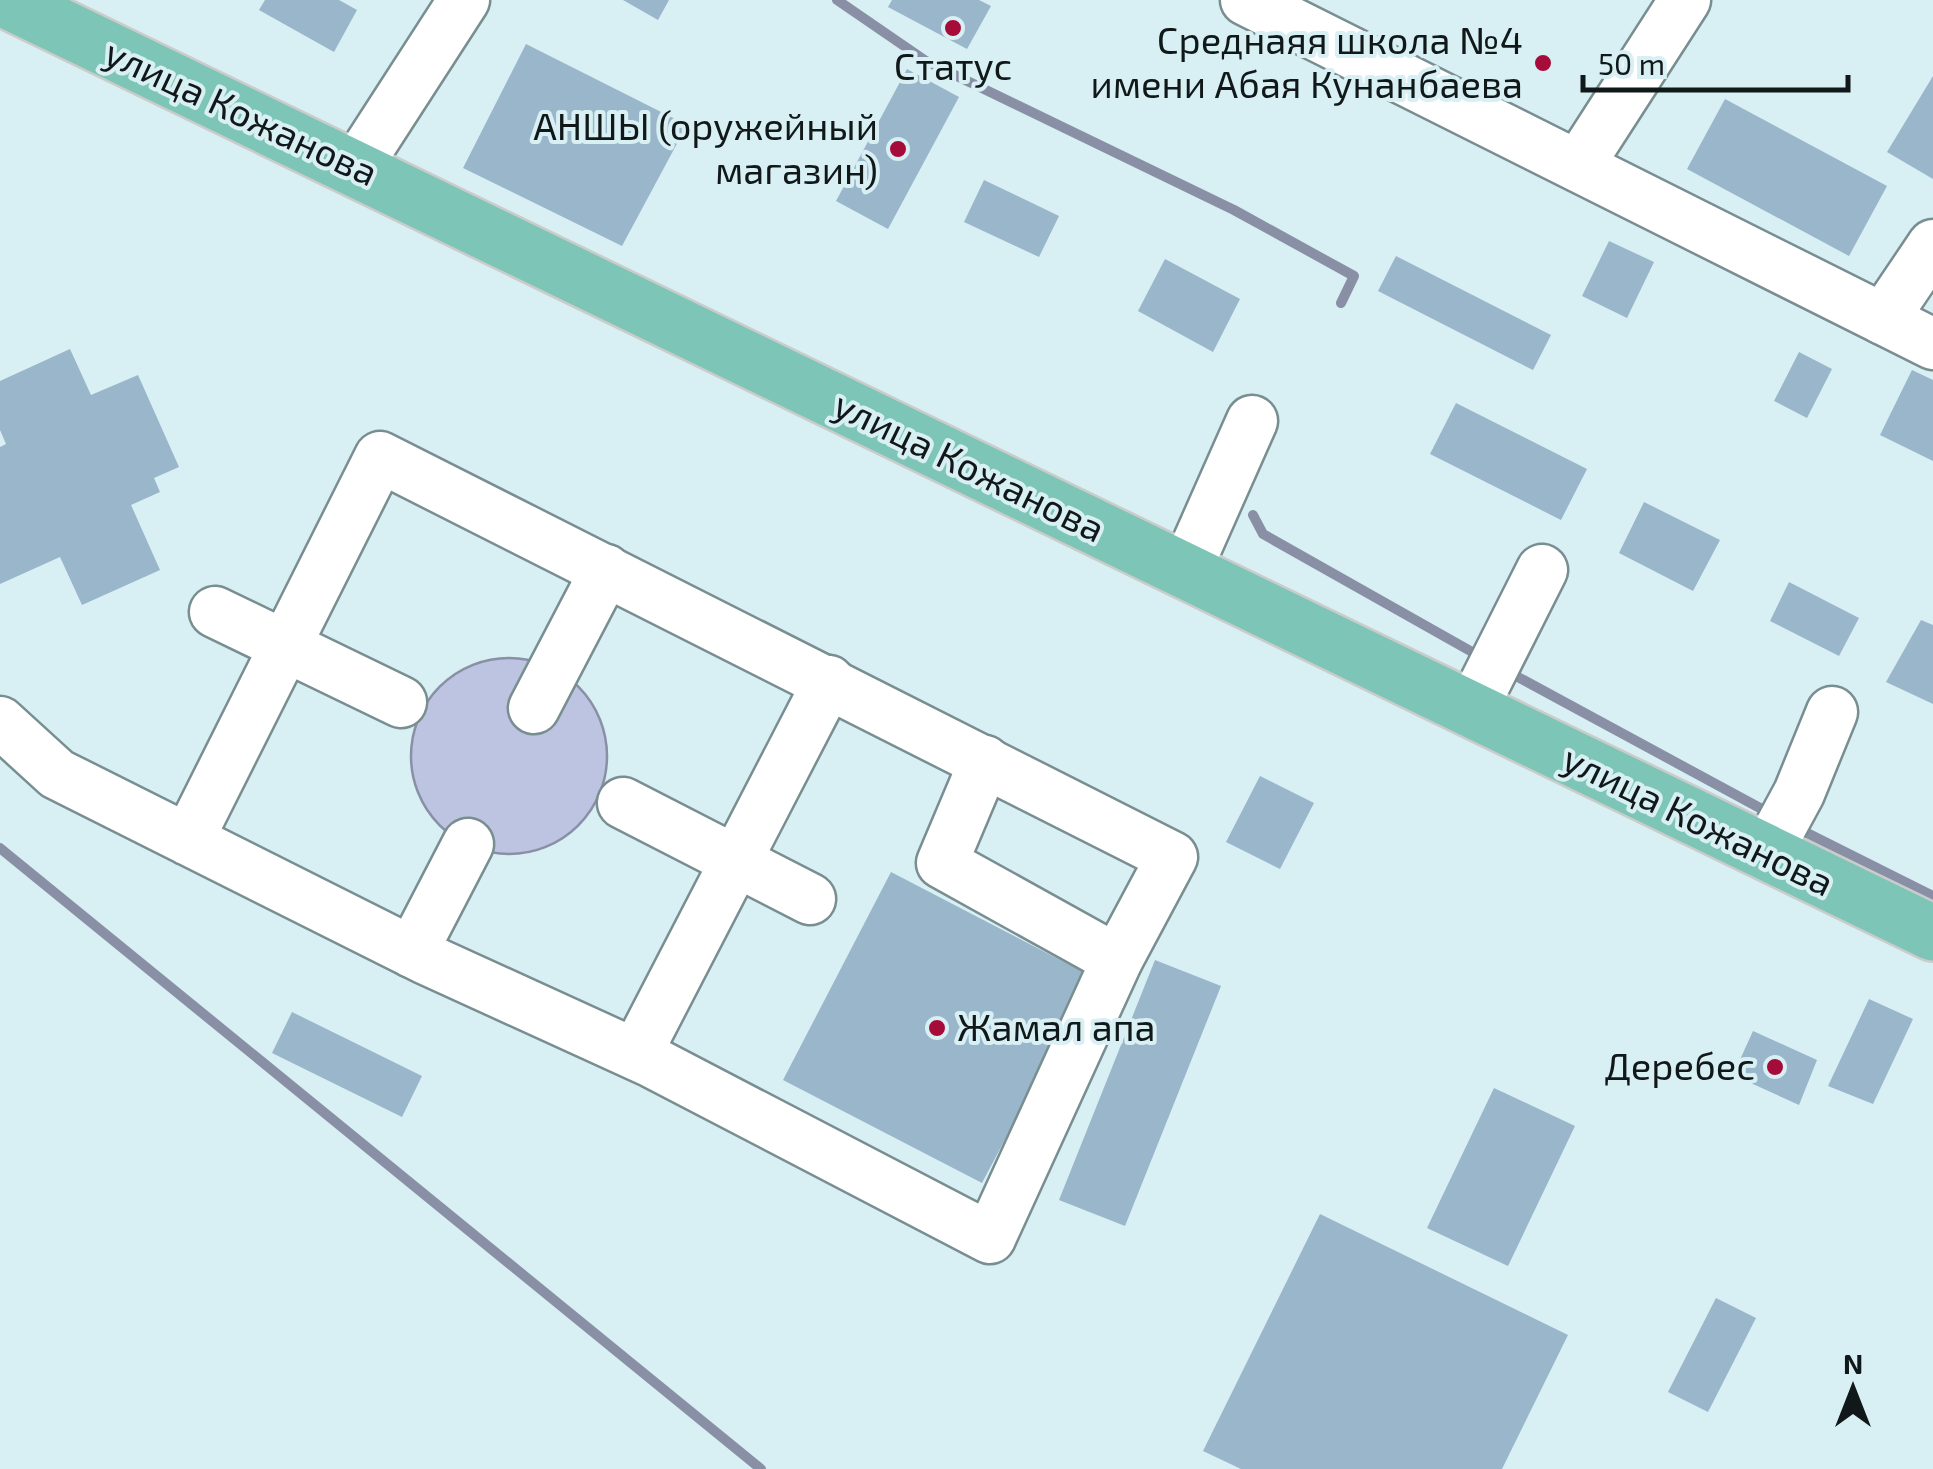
<svg xmlns="http://www.w3.org/2000/svg" width="1933" height="1469" font-family="'Exo 2',sans-serif">
<style>
.water{fill:#bdc4e2;stroke:#8990a6;stroke-width:2.5}
.lines{fill:none;stroke-linecap:round;stroke-linejoin:round}
.stream{stroke:#8990a6;stroke-width:10}
.building{fill:#9ab6cb}
.minor-casing{stroke:#798e91;stroke-width:55}
.major-casing{stroke:#cacccc;stroke-width:60}
.minor{stroke:#fff;stroke-width:50}
.major{stroke:#7dc5b6;stroke-width:55}
.poi-dot{fill:#a60c39;stroke:#d8eff3;stroke-width:4}
.labels{text-anchor:middle;stroke-width:8;stroke-linejoin:round;paint-order:stroke}
.poi-label{font-size:38px;fill:#101819;stroke:#d8eff3;text-anchor:end}
.street-label{font-size:38px;fill:#101819;stroke:#d8eff3}
</style>
<rect width="100%" height="100%" fill="#d8eff3"/>
<circle class="water" cx="509" cy="756" r="98"/>
<g class="lines">
<g class="stream">
<polyline points="837,0 926,61 1234,210 1354,276 1341,303"/>
<polyline points="1253,515 1263,534 1481,657"/>
<polyline points="1505,670 1771,814"/>
<polyline points="1795,827 1933,896"/>
<polyline points="0,848 761,1469"/>
</g>
</g>
<g class="building">
<polygon points="265,0 339,0 357,10 334,52 259,10"/>
<polygon points="623,0 669,0 658,20"/>
<polygon points="892,0 979,0 991,6 967,49 888,7"/>
<polygon points="526,44 687,125 622,246 463,168"/>
<polygon points="907,69 959,97 888,229 836,201"/>
<polygon points="1933,76 1933,179 1887,152"/>
<polygon points="1725,99 1887,186 1849,256 1687,169"/>
<polygon points="984,180 1059,216 1039,257 964,222"/>
<polygon points="1609,241 1654,262 1627,318 1582,296"/>
<polygon points="1396,256 1551,335 1533,370 1378,291"/>
<polygon points="1165,259 1240,299 1213,352 1138,311"/>
<polygon points="70,349 91,395 138,375 179,467 154,478 160,492 131,505 160,570 82,605 60,557 0,584 0,447 6,444 0,430 0,381"/>
<polygon points="1799,352 1832,369 1807,418 1774,401"/>
<polygon points="1912,370 1933,380 1933,461 1880,435"/>
<polygon points="1456,403 1587,469 1561,520 1430,454"/>
<polygon points="1644,502 1720,540 1693,591 1619,553"/>
<polygon points="1789,582 1859,618 1839,656 1770,621"/>
<polygon points="1921,620 1933,625 1933,704 1886,682"/>
<polygon points="1260,776 1314,803 1280,869 1226,842"/>
<polygon points="891,872 1091,976 982,1183 783,1080"/>
<polygon points="1155,960 1221,986 1125,1226 1059,1200"/>
<polygon points="1869,999 1913,1019 1873,1104 1828,1086"/>
<polygon points="292,1012 422,1076 402,1117 272,1053"/>
<polygon points="1753,1031 1817,1060 1799,1105 1733,1075"/>
<polygon points="1494,1088 1575,1126 1508,1266 1427,1228"/>
<polygon points="1320,1214 1568,1335 1502,1469 1241,1469 1203,1451"/>
<polygon points="1716,1298 1756,1318 1708,1412 1668,1392"/>
</g>
<g class="lines">
<defs>
<g id="minor">
<polyline points="1246,0 1933,344"/>
<polyline points="1578,166 1685,0"/>
<polyline points="356,167 464,0"/>
<polyline points="1883,319 1933,245"/>
<polyline points="1185,572 1252,421"/>
<polyline points="215,612 401,702"/>
<polyline points="534,708 606,570"/>
<polyline points="1471,711 1542,570"/>
<polyline points="0,722 57,774 424,958 652,1062 990,1238 1117,960 1172,857 380,457 188,840"/>
<polyline points="985,761 942,863 1117,960"/>
<polyline points="623,803 810,899"/>
<polyline points="1766,854 1799,793 1832,712"/>
<polyline points="412,952 468,844"/>
<polyline points="636,1054 829,681"/>
</g>
<polyline id="major" points="6,0 1933,933"/>
</defs>
<use href="#minor" class="minor-casing"/>
<use href="#major" class="major-casing"/>
<use href="#minor" class="minor"/>
<use href="#major" class="major"/>
</g>
<g class="poi-dot">
<circle cx="953" cy="28" r="10"/>
<circle cx="1543" cy="63" r="10"/>
<circle cx="898" cy="149" r="10"/>
<circle cx="937" cy="1028" r="10"/>
<circle cx="1775" cy="1067" r="10"/>
</g>
<g class="labels">
<g class="poi-label">
<text x="1523" y="54">Среднаяя школа №4<tspan x="1523" dy="44">имени Абая Кунанбаева</tspan></text>
<text x="953" y="80" text-anchor="middle">Статус</text>
<text x="878" y="140">АНШЫ (оружейный<tspan x="878" dy="44">магазин)</tspan></text>
<text x="957" y="1041" text-anchor="start">Жамал апа</text>
<text x="1755" y="1080">Деребес</text>
</g>
<g class="street-label">
<text transform="translate(241 113) rotate(25)" y="13">улица Кожанова</text>
<text transform="translate(969 467) rotate(26)" y="13">улица Кожанова</text>
<text transform="translate(1698 821) rotate(26)" y="13">улица Кожанова</text>
</g>
</g>
<g transform="translate(1853 1389)" stroke="#d8eff3" stroke-width="8" paint-order="stroke">
<path d="M0-8L18 38L0 25L-18 38Z" fill="#101819"/>
<text y="-15" font-size="28" font-weight="bold" text-anchor="middle" fill="#101819">N</text>
</g>
<path d="M1583 75v15h265v-15" fill="none" stroke="#101819" stroke-width="5"/>
<text x="1598" y="75" font-size="30" fill="#101819" stroke="#d8eff3" stroke-width="8" paint-order="stroke">50 m</text>
</svg>
